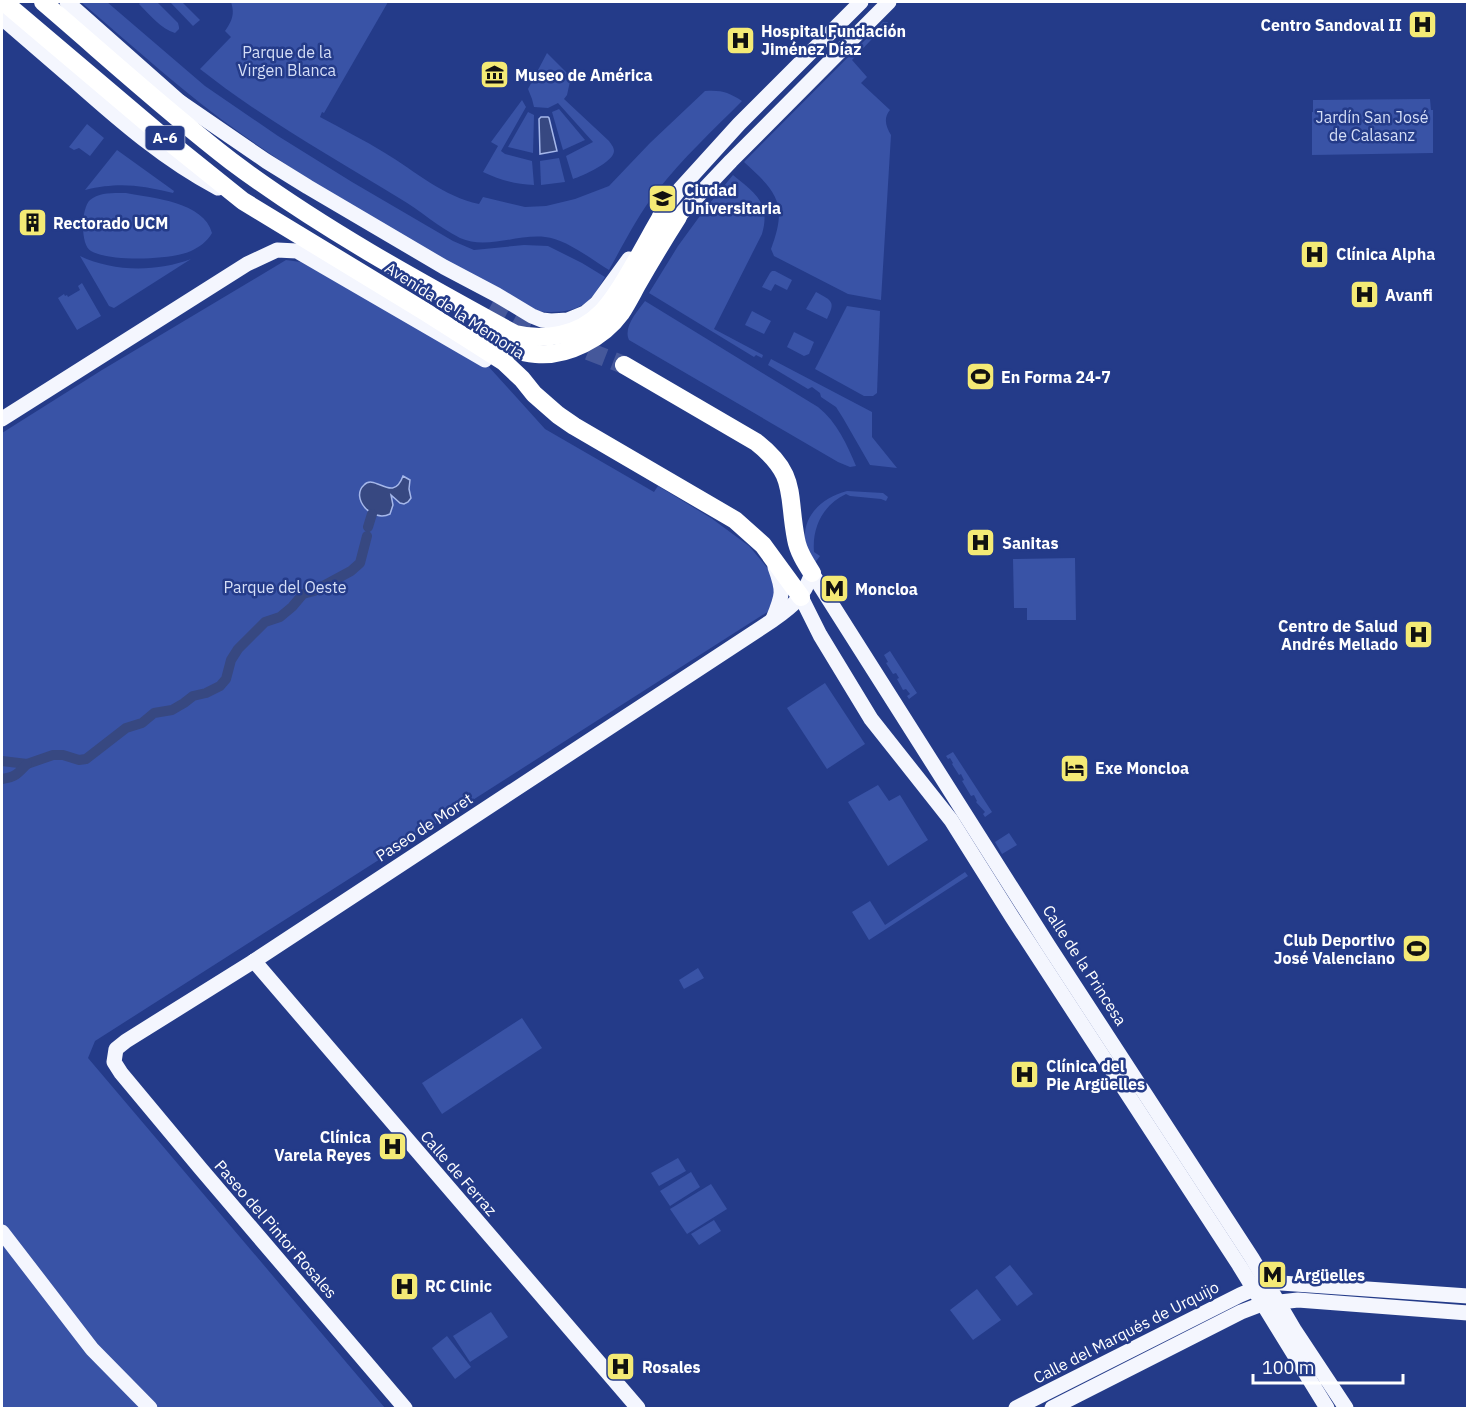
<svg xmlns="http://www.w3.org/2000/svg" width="1469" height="1410" font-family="'IBM Plex Sans',sans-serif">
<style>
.green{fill:#3953a6}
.water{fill:#374881;stroke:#a5b7ea;stroke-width:1.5}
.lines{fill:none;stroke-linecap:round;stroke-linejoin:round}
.canal{stroke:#374881;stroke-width:10}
.highway-tunnel{stroke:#45589b;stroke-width:18;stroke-dasharray:18 9;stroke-linecap:butt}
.major{stroke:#f4f6fe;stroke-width:15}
.highway{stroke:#fff;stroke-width:18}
.labels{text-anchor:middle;stroke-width:5;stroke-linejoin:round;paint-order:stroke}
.shield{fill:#243b89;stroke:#bdc4dc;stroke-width:1.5}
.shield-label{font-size:15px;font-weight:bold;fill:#fff}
.poi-label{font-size:16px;font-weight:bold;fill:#fff;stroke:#243b89;text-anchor:start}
.park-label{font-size:16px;fill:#d5def7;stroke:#243b89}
.street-label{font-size:16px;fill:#fff;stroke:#243b89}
</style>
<rect width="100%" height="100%" fill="#243b89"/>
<g class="green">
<path d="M81,2h26l98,84 73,50 74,46 101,59 21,9 50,-5 24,1 34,17 23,14c-5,8 -10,18 -17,24 -14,12 -35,12 -52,10 -99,-56 -200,-110 -293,-176 -57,-40 -109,-88 -162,-133z"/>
<path d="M141,2h16l21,21 1,4v2l-4,4c-14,-4 -26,-19 -36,-29z"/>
<polygon points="170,2 182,2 200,20 193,26"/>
<path d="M231,2h157l-64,111 -2,-1 -2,5c22,12 44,23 65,36 30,18 59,44 94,51l4,-7 42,10 21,-1 29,-7 34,-13 41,-43 55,-52c17,-1 23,1 37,10 -29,29 -60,58 -85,90 -19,24 -33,52 -48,79 -18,-11 -43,-31 -64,-33 -28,-3 -59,13 -85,1 -22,-11 -40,-28 -61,-40 -50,-30 -99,-59 -147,-91 -18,-12 -35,-25 -52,-38l31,-32 -6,-6c7,-10 10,-17 6,-29z"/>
<path d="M883,22h5l-36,38 15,17 -6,6 29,27c-7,8 -4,17 1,25l-10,165 -33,-6 -74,-38 -3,-7c17,-45 6,-57 -27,-87z"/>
<path d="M547,53l24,24 -4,18 -3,4 45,42c2,3 5,6 5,10 0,11 -32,25 -41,28l-7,-23 27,-14 -35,-39 -10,5 -14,-1 -2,-8 -4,-10z"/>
<polygon points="1430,99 1431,110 1433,110 1433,153 1312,155 1312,112 1313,112 1313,100"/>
<path d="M522,100l4,7 -25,44 4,3 27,7 2,24c-19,-1 -34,-5 -51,-13l15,-26 -7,-4z"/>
<polygon points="559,109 585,140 563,150 552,112"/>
<polygon points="528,112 534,115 533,153 508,147"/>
<polygon points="87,124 104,138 90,156 79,148 74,150 69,147"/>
<path d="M117,150l57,41 -1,2c-34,-8 -54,-11 -88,-3z"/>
<polygon points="559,158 565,182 541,185 540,161"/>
<path d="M733,175c22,18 38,28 29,59l-48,95 49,26 -1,3 -6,-3 -2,2 -105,-64 29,-47 27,-37z"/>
<path d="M126,193c27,5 78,9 86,40 -5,9 -13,14 -21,18 -19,9 -82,11 -100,0 -11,-6 -10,-43 -1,-51 9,-8 25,-7 36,-7z"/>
<path d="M80,256c33,16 77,16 111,3l-77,49 -5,-2z"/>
<polygon points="286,260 301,262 488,366 545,429 654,492 658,486 711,518 749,546 776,578 772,609 95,1041 88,1058 385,1408 2,1408 2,433 102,370"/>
<polygon points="772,271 775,271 792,280 787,290 775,284 771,291 762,287 770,273"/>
<polygon points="82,283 101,316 77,330 58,298 64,294 65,296 67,295 68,297 80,290 78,286"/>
<path d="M816,292c16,9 20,9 11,27l-21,-10z"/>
<path d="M645,301l173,106c19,15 29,38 38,59l-6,1 -12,-5 -209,-122c-6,-13 8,-28 16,-39z"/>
<polygon points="847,306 880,311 877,393 873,396 864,396 815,369"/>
<polygon points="752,311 771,321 764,334 745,325"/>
<polygon points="794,332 814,342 809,354 804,356 787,347"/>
<polygon points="771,359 872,412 872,437 897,468 870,465 843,418 836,407 821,397 820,393 812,387 808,389 768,365"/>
<path d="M847,491l36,2 5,4 -2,4 -5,-2 -31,-3 -4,-2c-23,11 -34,33 -32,58l6,4 -6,8c-22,-33 -2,-64 33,-73z"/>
<polygon points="1075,558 1076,620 1027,620 1027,608 1014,608 1013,559"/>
<polygon points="890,651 917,693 909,699 907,696 910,694 906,689 903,690 897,679 899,678 896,673 893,674 886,663 888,662 884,655"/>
<polygon points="825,683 865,744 827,769 787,708"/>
<polygon points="953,752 992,812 985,817 983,814 985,812 976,802 977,801 974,795 971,796 962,781 964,780 961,774 959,775 952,764 953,763 950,758 948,759 946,756"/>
<polygon points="878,785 889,801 900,795 928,840 888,866 848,802"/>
<polygon points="1009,833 1017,845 1002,854 995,842"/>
<polygon points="965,872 968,876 869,940 852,912 870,901 885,925"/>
<polygon points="698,968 704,978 684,989 679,980"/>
<polygon points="522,1018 542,1048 442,1114 422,1083"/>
<polygon points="678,1158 686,1171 659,1186 651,1173"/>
<polygon points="691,1172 700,1187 670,1206 660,1191"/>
<polygon points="711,1184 727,1209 687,1234 670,1209"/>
<polygon points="714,1220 721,1231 699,1245 691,1234"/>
<polygon points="1010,1265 1033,1294 1017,1306 995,1277"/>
<polygon points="977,1289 1001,1320 973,1340 950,1310"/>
<polygon points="491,1312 508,1337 470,1362 453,1336"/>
<polygon points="447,1336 471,1367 455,1379 432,1348"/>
</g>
<g class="water">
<polygon points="541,117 548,117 549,118 557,151 540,154 539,119"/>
<path d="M403,476l7,4 -1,9 2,9 -3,4 -4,2 -4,-1 -9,-8 2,10 -3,9c-18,9 -40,-16 -26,-29 11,-12 29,19 39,-9z"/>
</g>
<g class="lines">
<g class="canal">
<polyline points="368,527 372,514"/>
<polyline points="2,761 27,764 53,755 63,755 79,760 86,759 126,728 142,723 154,713 172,710 184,703 193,696 206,693 220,686 226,679 231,660 238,649 265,622 280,617 292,607 303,594 314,591 351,571 360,563 367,536"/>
<path d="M2,779c13,-2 16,-5 25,-15"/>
</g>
<polyline class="highway-tunnel" points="489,309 518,324 624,365"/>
<g class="major">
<polyline points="67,2 188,109"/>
<path d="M2,18c24,21 49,42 73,63 45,40 90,79 143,107"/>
<polyline points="180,102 266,161 308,187 444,267 497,295 532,316 542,320 551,321 568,320 585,313 597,303 629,259"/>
<polyline points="660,215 680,189 739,124 861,2"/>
<polyline points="678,217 731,161 889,2"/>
<polyline points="2,419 247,264 277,250 297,251 485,360"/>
<polyline points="812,573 1048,945 1252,1258 1295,1331 1346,1408"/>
<polyline points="801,597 820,635 871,719 951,820 1012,917 1239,1265 1327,1408"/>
<path d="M773,619c10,-24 11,-28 2,-52"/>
<polyline points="254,961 638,1408"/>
<polyline points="2,1232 92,1349 150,1408"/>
<path d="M405,1408l-204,-239 -80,-96 -7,-11 2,-13 10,-8 128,-80 519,-341c21,-15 30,-22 39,-47"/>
<polyline points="1016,1408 1240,1295 1268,1283 1281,1283 1468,1296"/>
<polyline points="1052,1408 1241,1312 1262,1304 1298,1300 1468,1313"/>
</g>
<g class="highway">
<polyline points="4,2 167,140 243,201 424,311 504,362 522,379 534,394 558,415 574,426 735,520 763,545 801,597"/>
<path d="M43,2c62,53 123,109 188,159 88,66 187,120 284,173 29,7 64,2 86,-21 14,-14 24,-33 34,-50 11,-19 21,-38 32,-56"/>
<path d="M479,334c18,10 37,18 57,20 31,3 67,-16 85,-41 6,-9 11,-19 16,-28 13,-23 27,-46 41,-68"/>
<path d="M624,365l132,77c42,33 31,51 40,97 2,12 9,23 16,34"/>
</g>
</g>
<defs>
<symbol id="hospital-square" viewBox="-11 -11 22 22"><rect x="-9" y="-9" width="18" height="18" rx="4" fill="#f4ea75" stroke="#243b89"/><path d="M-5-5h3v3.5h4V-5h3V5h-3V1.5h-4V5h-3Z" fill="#111"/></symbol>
<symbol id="museum-square" viewBox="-11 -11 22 22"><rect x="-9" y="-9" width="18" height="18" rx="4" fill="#f4ea75" stroke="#243b89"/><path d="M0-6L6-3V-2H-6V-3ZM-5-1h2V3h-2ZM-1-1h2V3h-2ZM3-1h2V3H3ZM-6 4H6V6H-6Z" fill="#111"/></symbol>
<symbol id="university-square" viewBox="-11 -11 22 22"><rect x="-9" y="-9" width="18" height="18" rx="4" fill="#f4ea75" stroke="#243b89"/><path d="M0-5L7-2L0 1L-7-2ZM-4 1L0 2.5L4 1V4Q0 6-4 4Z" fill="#111"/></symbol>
<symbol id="building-square" viewBox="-11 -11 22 22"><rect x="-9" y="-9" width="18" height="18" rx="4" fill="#f4ea75" stroke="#243b89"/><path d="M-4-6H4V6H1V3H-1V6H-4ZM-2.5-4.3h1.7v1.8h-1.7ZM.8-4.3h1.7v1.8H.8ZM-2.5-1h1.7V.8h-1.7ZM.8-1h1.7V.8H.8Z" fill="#111"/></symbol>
<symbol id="stadium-square" viewBox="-11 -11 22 22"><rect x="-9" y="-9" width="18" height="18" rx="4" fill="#f4ea75" stroke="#243b89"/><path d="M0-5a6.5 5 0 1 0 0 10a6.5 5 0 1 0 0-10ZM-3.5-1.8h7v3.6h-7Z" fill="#111"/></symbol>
<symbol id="metro-square" viewBox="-11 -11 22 22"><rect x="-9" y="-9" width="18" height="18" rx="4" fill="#f4ea75" stroke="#243b89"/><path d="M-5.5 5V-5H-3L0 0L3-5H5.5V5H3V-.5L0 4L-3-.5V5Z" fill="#111"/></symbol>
<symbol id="hotel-square" viewBox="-11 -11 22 22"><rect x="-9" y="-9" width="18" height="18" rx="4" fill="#f4ea75" stroke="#243b89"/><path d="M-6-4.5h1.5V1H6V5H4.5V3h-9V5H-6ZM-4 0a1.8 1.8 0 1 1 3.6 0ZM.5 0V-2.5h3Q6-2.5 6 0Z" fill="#111"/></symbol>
</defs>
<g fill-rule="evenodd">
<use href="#hospital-square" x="1406" y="8" width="33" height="33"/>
<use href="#hospital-square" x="724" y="24" width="33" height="33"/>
<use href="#museum-square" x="478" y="58" width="33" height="33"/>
<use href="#university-square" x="646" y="182" width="33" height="33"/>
<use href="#building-square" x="16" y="206" width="33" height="33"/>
<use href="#hospital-square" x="1298" y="238" width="33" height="33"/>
<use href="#hospital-square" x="1348" y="278" width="33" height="33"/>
<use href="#stadium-square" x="964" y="360" width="33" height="33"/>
<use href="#hospital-square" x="964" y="526" width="33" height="33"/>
<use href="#metro-square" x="818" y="572" width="33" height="33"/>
<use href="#hospital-square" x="1402" y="618" width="33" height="33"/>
<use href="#hotel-square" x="1058" y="752" width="33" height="33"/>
<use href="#stadium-square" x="1400" y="932" width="33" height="33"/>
<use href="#hospital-square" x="1008" y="1058" width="33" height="33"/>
<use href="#hospital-square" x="376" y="1130" width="33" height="33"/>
<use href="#metro-square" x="1256" y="1258" width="33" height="33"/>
<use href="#hospital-square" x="388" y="1270" width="33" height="33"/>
<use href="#hospital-square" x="604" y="1350" width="33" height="33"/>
</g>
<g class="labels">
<rect class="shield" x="145.5" y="126" width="39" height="24" rx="4.5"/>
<g class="shield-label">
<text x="165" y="143">A-6</text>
</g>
<g class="poi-label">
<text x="1402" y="31" text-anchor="end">Centro Sandoval II</text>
<text x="761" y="37">Hospital Fundación<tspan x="761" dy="18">Jiménez Díaz</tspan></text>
<text x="515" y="81">Museo de América</text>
<text x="684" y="196">Ciudad<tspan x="684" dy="18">Universitaria</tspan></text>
<text x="53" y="229">Rectorado UCM</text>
<text x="1336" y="260">Clínica Alpha</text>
<text x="1385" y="301">Avanfi</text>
<text x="1001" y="383">En Forma 24-7</text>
<text x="1002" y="549">Sanitas</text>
<text x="855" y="595">Moncloa</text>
<text x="1398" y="632" text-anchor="end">Centro de Salud<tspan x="1398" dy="18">Andrés Mellado</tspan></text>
<text x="1095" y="774">Exe Moncloa</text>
<text x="1395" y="946" text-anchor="end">Club Deportivo<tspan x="1395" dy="18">José Valenciano</tspan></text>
<text x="1046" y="1072">Clínica del<tspan x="1046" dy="18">Pie Argüelles</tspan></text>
<text x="371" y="1143" text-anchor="end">Clínica<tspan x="371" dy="18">Varela Reyes</tspan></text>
<text x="1294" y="1281">Argüelles</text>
<text x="425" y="1292">RC Clinic</text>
<text x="642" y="1373">Rosales</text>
</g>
<g class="park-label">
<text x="287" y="58">Parque de la<tspan x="287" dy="18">Virgen Blanca</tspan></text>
<text x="1372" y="123">Jardín San José<tspan x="1372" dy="18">de Calasanz</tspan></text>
<text x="285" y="593">Parque del Oeste</text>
</g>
<g class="street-label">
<text transform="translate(455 310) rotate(33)" y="6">Avenida de la Memoria</text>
<text transform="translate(424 827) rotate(-33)" y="6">Paseo de Moret</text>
<text transform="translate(1085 965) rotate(57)" y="6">Calle de la Princesa</text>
<text transform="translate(459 1173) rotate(49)" y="6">Calle de Ferraz</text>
<text transform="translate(276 1229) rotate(49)" y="6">Paseo del Pintor Rosales</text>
<text transform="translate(1126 1332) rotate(-27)" y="6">Calle del Marqués de Urquijo</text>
</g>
</g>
<rect width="1469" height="1410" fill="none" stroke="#ffffff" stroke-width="6"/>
<path d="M1253 1374v9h150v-9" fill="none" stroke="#ffffff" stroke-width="3"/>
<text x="1262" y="1374" font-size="18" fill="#ffffff" stroke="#243b89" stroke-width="4.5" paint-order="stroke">100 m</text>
</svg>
